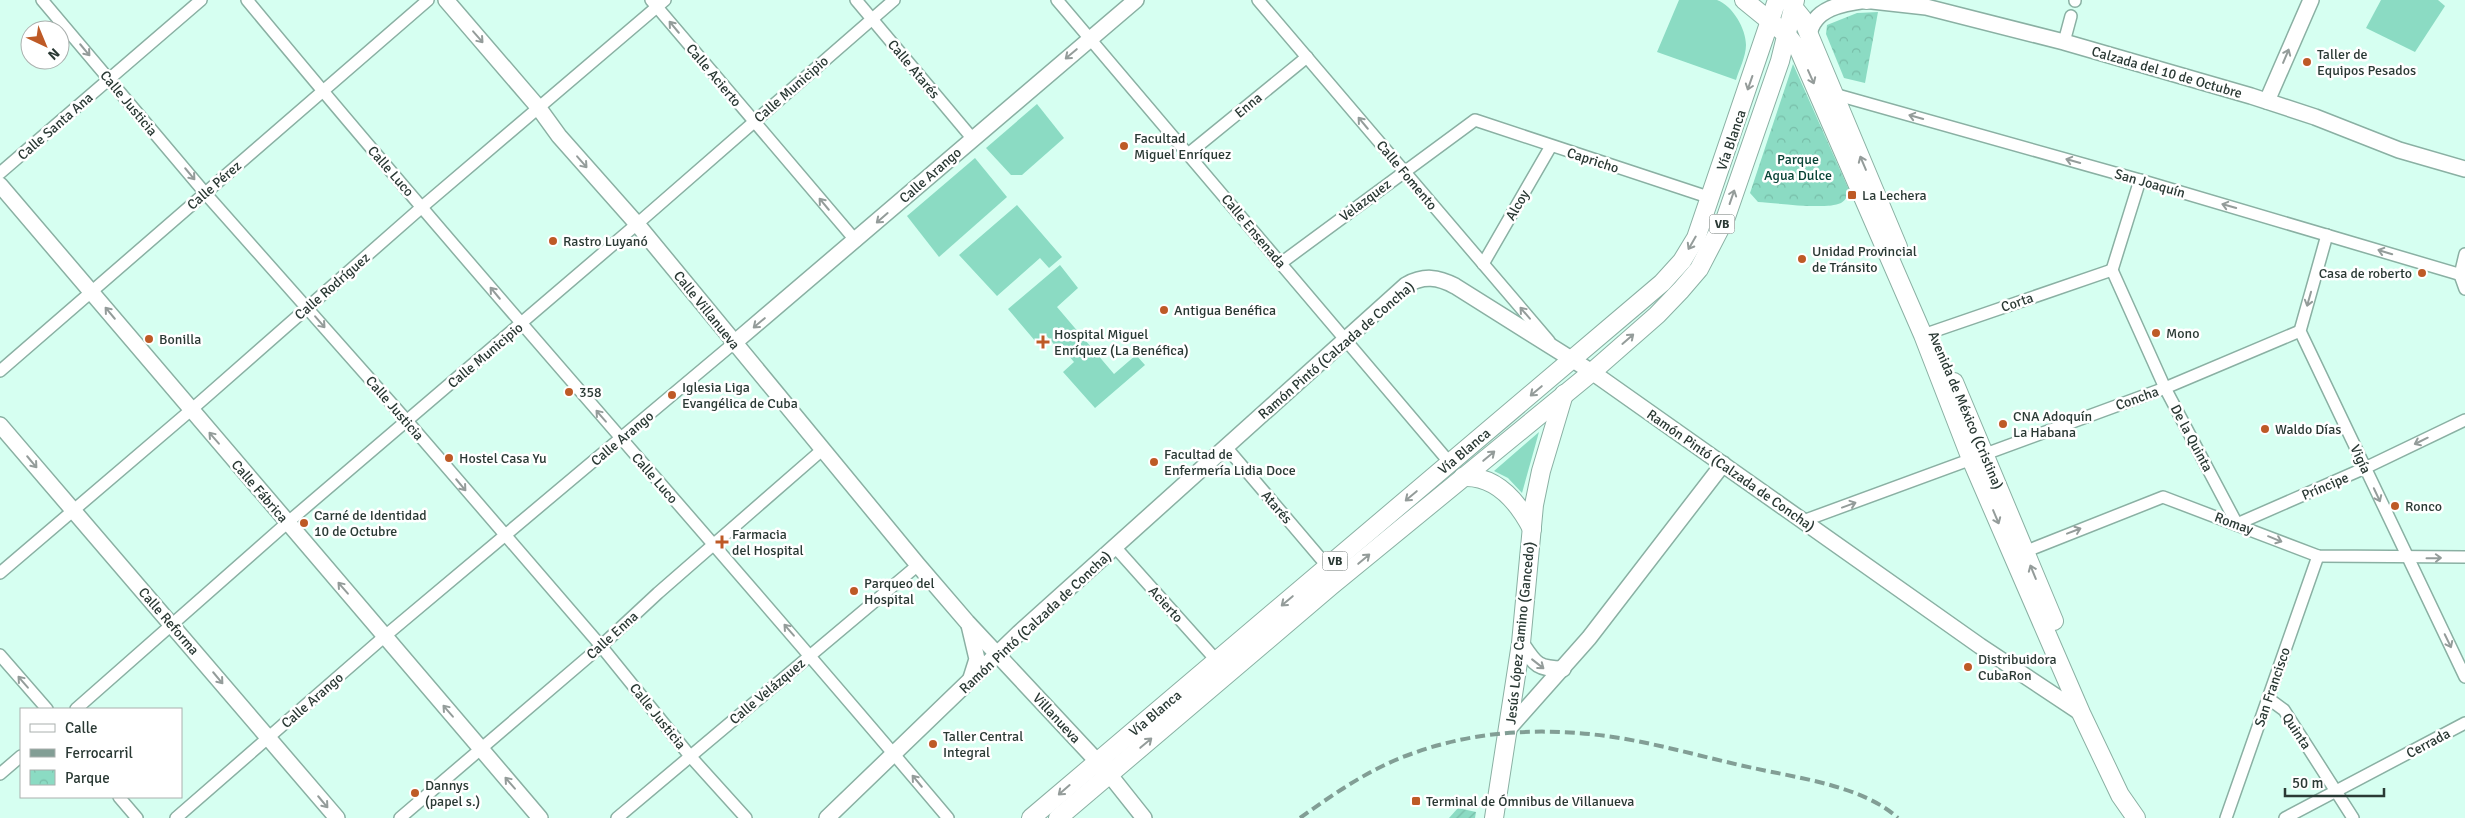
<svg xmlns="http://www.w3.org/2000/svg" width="2465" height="818" font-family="Signika,sans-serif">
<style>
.grass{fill:#8bdbc3}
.park{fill:url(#park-crowns)}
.garden{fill:url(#garden-furrows)}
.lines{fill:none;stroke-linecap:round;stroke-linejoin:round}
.street-casing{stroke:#8ab0a3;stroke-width:14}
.secondary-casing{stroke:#8ab0a3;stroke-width:18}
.primary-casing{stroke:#8ab0a3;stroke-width:20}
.street{stroke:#fff;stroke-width:11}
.secondary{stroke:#fff;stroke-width:15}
.primary{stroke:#fff;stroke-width:18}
.rail{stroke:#829e95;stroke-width:4;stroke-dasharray:10 5;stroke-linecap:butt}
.oneway{stroke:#949c9a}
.poi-dot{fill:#be5a26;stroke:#fff;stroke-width:2}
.labels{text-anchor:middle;stroke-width:5;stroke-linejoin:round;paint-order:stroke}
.shield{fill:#fff;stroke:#6a7471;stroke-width:1}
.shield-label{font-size:12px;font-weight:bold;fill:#2a3934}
.poi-label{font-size:14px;fill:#2a3934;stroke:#fff;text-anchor:start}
.street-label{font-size:14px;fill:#2a3934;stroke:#fff}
.park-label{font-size:14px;fill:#094436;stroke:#fff}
</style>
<defs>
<pattern id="park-crowns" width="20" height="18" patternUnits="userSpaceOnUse" patternTransform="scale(1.25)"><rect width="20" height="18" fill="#8bdbc3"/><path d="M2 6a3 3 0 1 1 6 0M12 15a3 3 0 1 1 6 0" fill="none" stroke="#78bda8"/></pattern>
<pattern id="garden-furrows" width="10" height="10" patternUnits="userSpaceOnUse" patternTransform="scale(1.25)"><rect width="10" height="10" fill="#8bdbc3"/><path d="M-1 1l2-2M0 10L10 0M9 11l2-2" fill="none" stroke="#78bda8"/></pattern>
</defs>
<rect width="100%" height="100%" fill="#d6fff1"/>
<g class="grass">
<path d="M1679,0h38c16,6 29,29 29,45 0,11 -7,25 -10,35l-79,-28z"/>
<polygon points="2381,0 2438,0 2445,6 2415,52 2366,28"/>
<polygon points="1037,104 1064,138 1022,175 1011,175 986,148"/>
<polygon points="975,158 1007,197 939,257 907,216"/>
<polygon points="1017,205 1062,257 1049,268 1040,258 997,296 959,255"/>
<polygon points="1060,265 1078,288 1057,307 1114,374 1136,355 1145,365 1095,408 1063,372 1074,362 1063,349 1060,351 1045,334 1036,342 1008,309"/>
<polygon points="1539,432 1522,493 1508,478 1494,471"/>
</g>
<g class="park">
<polygon points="1878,12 1865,83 1844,78 1826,34 1827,25 1857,13"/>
<path d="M1793,64l56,126c-1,5 -3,10 -8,13 -16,7 -64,0 -83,-1l-8,-9z"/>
</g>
<polygon class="garden" points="1458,808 1476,812 1475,818 1449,818"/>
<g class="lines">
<defs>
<g id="street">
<polyline points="42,0 205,193 407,421 601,646 690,756 746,818"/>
<path d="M247,0c229,277 470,544 701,818"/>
<polyline points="651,0 856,241"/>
<polyline points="856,0 972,138"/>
<polyline points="1057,0 1450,463"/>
<polyline points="1258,0 1549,341"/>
<polyline points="2075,1 2075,0"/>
<polyline points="2064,42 2071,16"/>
<polyline points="1834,94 2140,180 2465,276"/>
<polyline points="1188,154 1307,57"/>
<polyline points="0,173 201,0"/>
<polyline points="2327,235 2300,331 2465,677"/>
<polyline points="2465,254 2460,275 2465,289"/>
<polyline points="1281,263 1475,120 1711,198"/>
<polyline points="1483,264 1551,146"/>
<polyline points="2112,270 2165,388 2237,524 2365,468 2465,420"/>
<polyline points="2112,270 2140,180"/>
<polyline points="1923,335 2112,270"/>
<polyline points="0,371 428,0"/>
<polyline points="1226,447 1328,567"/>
<polyline points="1803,521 2165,388 2300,331"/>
<polyline points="1115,547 1217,661"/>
<polyline points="2019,554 2163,497 2318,556 2465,557"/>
<polyline points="0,573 191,410 422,207 665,0"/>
<polyline points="0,655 47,709"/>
<polyline points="2269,699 2284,710 2353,818"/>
<polyline points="76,709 287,523 637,224 894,0"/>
<polyline points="0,774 21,756"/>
<polyline points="119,797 137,818"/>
<polyline points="176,818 385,636 734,343"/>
<polyline points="400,818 601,646 658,593 822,450"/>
<polyline points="617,818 918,565"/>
<polyline points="2226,818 2318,556"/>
<polyline points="2285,818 2465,723"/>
</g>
<g id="secondary">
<polyline points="446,0 538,107 559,136 637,224 918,565 967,622 1109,774 1144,818"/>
<polyline points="1863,0 1926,7 2064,42 2251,96 2315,117 2399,150 2465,169"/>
<path d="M1809,36c3,-28 35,-33 58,-36"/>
<polyline points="2267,101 2311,0"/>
<polyline points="0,185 540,818"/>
<polyline points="734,343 1136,0"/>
<polyline points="0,425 337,818"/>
<polyline points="969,625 977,659 971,678"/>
<path d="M1521,643c14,21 16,26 42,26"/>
<polyline points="1510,727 1589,638 1723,464"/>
<path d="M827,818l192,-185 387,-348c18,-10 32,-8 49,1l137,86 388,274 101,67"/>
</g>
<g id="primary">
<polyline points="1744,0 1787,35 1799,50 1923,335 1971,459 2081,713 2120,795 2136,818"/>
<polyline points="1866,0 1867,0"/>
<polyline points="1789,2 1802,18 1898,247"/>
<polyline points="1954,382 2054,621"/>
<path d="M1463,477c34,-2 55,25 69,52"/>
<polyline points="1031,818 1662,283 1682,261 1696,238 1777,0"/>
<polyline points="1058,818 1331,586 1592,372 1657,315 1681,290 1699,269 1726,217 1780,61 1795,0"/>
<polyline points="1494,818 1521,643 1534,505 1541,471 1564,394"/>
</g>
</defs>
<use href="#street" class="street-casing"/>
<use href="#secondary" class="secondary-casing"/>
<use href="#primary" class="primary-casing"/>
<use href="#street" class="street"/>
<use href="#secondary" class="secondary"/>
<use href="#primary" class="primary"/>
<path class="rail" d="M1300,818c35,-25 71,-50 111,-64 65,-24 134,-27 202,-17 47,7 93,21 140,31 45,10 110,18 145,50"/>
</g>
<defs><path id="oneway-shaft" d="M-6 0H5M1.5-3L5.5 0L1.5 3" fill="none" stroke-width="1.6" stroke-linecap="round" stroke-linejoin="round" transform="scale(1.25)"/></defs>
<g class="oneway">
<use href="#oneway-shaft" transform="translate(674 27) rotate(-130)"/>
<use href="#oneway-shaft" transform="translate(478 37) rotate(49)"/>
<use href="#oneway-shaft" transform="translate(85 50) rotate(50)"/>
<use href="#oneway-shaft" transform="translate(1071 54) rotate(140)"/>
<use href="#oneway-shaft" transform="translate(2286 56) rotate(-67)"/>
<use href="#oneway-shaft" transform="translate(1811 77) rotate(66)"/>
<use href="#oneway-shaft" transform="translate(1750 83) rotate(109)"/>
<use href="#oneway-shaft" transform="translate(1916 117) rotate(-164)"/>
<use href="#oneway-shaft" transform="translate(1363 123) rotate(-130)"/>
<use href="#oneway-shaft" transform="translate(2073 161) rotate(-164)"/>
<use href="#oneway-shaft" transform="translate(582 162) rotate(49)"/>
<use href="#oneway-shaft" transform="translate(1863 163) rotate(-113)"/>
<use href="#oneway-shaft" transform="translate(190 174) rotate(50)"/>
<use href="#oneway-shaft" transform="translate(1732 197) rotate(-71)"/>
<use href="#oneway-shaft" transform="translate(824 204) rotate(-130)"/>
<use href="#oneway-shaft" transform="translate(2229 206) rotate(-164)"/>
<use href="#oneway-shaft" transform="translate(882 218) rotate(139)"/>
<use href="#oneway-shaft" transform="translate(1692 243) rotate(120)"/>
<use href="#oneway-shaft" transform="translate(2385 252) rotate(-163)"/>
<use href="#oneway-shaft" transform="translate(495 293) rotate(-130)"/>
<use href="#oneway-shaft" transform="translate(2309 299) rotate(106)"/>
<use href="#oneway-shaft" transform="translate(110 313) rotate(-130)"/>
<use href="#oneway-shaft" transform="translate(1525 313) rotate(-131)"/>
<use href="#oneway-shaft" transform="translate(320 322) rotate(49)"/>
<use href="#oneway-shaft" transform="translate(759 323) rotate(140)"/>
<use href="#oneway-shaft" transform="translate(1628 339) rotate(-41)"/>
<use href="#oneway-shaft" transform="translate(1536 391) rotate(140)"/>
<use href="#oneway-shaft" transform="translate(601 416) rotate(-131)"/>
<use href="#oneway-shaft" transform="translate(214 438) rotate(-131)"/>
<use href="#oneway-shaft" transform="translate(2421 441) rotate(154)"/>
<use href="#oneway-shaft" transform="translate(1489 456) rotate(-40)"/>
<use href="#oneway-shaft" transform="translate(32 462) rotate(50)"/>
<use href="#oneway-shaft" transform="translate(461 485) rotate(50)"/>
<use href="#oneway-shaft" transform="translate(2377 495) rotate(65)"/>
<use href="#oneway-shaft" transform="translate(1411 496) rotate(140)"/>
<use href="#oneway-shaft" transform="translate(1849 505) rotate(-20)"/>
<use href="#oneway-shaft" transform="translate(1996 517) rotate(67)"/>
<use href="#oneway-shaft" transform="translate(2074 531) rotate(-21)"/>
<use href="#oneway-shaft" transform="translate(2275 539) rotate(22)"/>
<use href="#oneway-shaft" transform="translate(2434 558) rotate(-1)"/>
<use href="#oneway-shaft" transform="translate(1364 559) rotate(-40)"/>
<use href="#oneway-shaft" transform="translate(2033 572) rotate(-112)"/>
<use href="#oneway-shaft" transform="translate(343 588) rotate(-131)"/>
<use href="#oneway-shaft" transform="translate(1287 601) rotate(140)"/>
<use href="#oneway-shaft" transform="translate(789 630) rotate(-131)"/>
<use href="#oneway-shaft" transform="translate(2448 641) rotate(64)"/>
<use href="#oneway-shaft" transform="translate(1538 664) rotate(38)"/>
<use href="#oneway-shaft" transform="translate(218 678) rotate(50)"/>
<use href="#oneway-shaft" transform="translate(23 682) rotate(-131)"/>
<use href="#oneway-shaft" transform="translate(448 711) rotate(-131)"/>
<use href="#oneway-shaft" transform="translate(1146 743) rotate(-40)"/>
<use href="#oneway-shaft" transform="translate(917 781) rotate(-130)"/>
<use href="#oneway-shaft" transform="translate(510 783) rotate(-131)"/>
<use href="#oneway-shaft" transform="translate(1064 790) rotate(139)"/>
<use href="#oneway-shaft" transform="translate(323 802) rotate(50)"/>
</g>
<g class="poi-dot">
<circle cx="2307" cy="62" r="5"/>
<circle cx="1124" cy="146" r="5"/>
<rect x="1847" y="190" width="10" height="10" rx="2.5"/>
<circle cx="553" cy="241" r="5"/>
<circle cx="1802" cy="259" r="5"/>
<circle cx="2422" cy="273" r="5"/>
<circle cx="1164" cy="310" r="5"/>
<circle cx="2156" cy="333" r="5"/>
<circle cx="149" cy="339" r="5"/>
<path d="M1040.5 334.5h5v5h5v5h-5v5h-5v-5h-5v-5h5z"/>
<circle cx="569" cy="392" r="5"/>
<circle cx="672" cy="395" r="5"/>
<circle cx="2003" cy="424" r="5"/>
<circle cx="2265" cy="429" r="5"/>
<circle cx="449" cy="458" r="5"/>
<circle cx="1154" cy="462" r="5"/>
<circle cx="2395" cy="506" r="5"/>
<circle cx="304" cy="523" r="5"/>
<path d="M719.5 534.5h5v5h5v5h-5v5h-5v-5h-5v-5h5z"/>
<circle cx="854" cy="591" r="5"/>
<circle cx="1968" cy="667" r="5"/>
<circle cx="933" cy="744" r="5"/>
<circle cx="415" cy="793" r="5"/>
<rect x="1411" y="796" width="10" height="10" rx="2.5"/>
</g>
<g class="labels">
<g class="shield">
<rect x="1709.5" y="214.5" width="25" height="19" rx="4"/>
<rect x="1322.5" y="551.5" width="25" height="19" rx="4"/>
</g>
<g class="shield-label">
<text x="1722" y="228">VB</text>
<text x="1335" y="565">VB</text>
</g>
<g class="poi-label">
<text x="2317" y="59">Taller de<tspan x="2317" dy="16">Equipos Pesados</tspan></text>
<text x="1134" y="143">Facultad<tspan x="1134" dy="16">Miguel Enríquez</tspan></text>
<text x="1862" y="200">La Lechera</text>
<text x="563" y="246">Rastro Luyanó</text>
<text x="1812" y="256">Unidad Provincial<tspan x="1812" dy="16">de Tránsito</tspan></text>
<text x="2412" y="278" text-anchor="end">Casa de roberto</text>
<text x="1174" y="315">Antigua Benéfica</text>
<text x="2166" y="338">Mono</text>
<text x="1054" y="339">Hospital Miguel<tspan x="1054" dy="16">Enríquez (La Benéfica)</tspan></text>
<text x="159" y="344">Bonilla</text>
<text x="682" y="392">Iglesia Liga<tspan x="682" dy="16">Evangélica de Cuba</tspan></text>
<text x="579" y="397">358</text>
<text x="2013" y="421">CNA Adoquín<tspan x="2013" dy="16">La Habana</tspan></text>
<text x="2275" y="434">Waldo Días</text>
<text x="1164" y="459">Facultad de<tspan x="1164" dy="16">Enfermería Lidia Doce</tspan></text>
<text x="459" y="463">Hostel Casa Yu</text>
<text x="2405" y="511">Ronco</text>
<text x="314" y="520">Carné de Identidad<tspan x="314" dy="16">10 de Octubre</tspan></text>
<text x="732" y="539">Farmacia<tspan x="732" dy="16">del Hospital</tspan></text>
<text x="864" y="588">Parqueo del<tspan x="864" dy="16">Hospital</tspan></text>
<text x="1978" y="664">Distribuidora<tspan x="1978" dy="16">CubaRon</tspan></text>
<text x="943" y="741">Taller Central<tspan x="943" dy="16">Integral</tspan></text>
<text x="425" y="790">Dannys<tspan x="425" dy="16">(papel s.)</tspan></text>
<text x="1426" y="806">Terminal de Ómnibus de Villanueva</text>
</g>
<g class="street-label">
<text transform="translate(914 69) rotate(50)" y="5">Calle Atarés</text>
<text transform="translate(2167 72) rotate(16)" y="5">Calzada del 10 de Octubre</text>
<text transform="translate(714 75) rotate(50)" y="5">Calle Acierto</text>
<text transform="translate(791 89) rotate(-41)" y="5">Calle Municipio</text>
<text transform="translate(129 103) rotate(50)" y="5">Calle Justicia</text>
<text transform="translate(1248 105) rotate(-39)" y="5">Enna</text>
<text transform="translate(55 126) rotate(-41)" y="5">Calle Santa Ana</text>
<text transform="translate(1731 140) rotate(-71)" y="5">Vía Blanca</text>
<text transform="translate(1593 160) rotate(18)" y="5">Capricho</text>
<text transform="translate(391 171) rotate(49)" y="5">Calle Luco</text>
<text transform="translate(930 175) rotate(-41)" y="5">Calle Arango</text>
<text transform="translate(1407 175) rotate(50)" y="5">Calle Fomento</text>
<text transform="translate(2150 183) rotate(16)" y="5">San Joaquín</text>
<text transform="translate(214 185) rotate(-41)" y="5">Calle Pérez</text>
<text transform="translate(1365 200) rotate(-37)" y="5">Velazquez</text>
<text transform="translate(1517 205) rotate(-60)" y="5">Alcoy</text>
<text transform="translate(1254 231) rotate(50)" y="5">Calle Ensenada</text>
<text transform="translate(332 286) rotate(-41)" y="5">Calle Rodríguez</text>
<text transform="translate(2017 302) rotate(-19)" y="5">Corta</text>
<text transform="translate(707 310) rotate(51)" y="5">Calle Villanueva</text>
<text transform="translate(1336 350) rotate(-41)" y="5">Ramón Pintó (Calzada de Concha)</text>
<text transform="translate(485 355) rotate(-40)" y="5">Calle Municipio</text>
<text transform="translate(2137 398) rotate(-20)" y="5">Concha</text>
<text transform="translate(395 408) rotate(49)" y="5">Calle Justicia</text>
<text transform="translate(1966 410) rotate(67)" y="5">Avenida de México (Cristina)</text>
<text transform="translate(622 438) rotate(-40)" y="5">Calle Arango</text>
<text transform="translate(2192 438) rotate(62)" y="5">De la Quinta</text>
<text transform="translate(1464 451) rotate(-40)" y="5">Vía Blanca</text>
<text transform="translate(2361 459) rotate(65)" y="5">Vigía</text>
<text transform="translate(1731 470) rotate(35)" y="5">Ramón Pintó (Calzada de Concha)</text>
<text transform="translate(655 478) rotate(49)" y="5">Calle Luco</text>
<text transform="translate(2325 486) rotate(-23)" y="5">Príncipe</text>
<text transform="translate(260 491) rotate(49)" y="5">Calle Fábrica</text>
<text transform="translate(1277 507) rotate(49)" y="5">Atarés</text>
<text transform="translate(2234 523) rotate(20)" y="5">Romay</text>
<text transform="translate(1166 604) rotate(48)" y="5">Acierto</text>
<text transform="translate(169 621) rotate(49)" y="5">Calle Reforma</text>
<text transform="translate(1035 622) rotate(-43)" y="5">Ramón Pintó (Calzada de Concha)</text>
<text transform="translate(1520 633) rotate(-84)" y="5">Jesús López Camino (Gancedo)</text>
<text transform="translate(612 635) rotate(-42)" y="5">Calle Enna</text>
<text transform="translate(2272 687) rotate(-71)" y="5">San Francisco</text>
<text transform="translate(767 691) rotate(-40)" y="5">Calle Velázquez</text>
<text transform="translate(312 700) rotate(-41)" y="5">Calle Arango</text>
<text transform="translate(1155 713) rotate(-40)" y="5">Vía Blanca</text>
<text transform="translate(658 716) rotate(51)" y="5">Calle Justicia</text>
<text transform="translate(1057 718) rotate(47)" y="5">Villanueva</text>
<text transform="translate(2297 731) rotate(57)" y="5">Quinta</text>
<text transform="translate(2428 743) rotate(-28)" y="5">Cerrada</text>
</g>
<g class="park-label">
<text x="1798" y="164">Parque<tspan x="1798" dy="16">Agua Dulce</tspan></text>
</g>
</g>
<rect x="20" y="708" width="162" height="90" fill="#ffffff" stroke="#aab0ae"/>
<rect x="30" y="724" width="25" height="8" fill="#ffffff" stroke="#aab0ae"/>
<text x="65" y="733" font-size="15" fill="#2a3934">Calle</text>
<rect x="30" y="749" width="25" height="8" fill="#829e95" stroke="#aab0ae"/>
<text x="65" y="758" font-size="15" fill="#2a3934">Ferrocarril</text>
<rect x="30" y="770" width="25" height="15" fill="url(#park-crowns)" stroke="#aab0ae"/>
<text x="65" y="783" font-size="15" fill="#2a3934">Parque</text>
<g transform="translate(45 45) rotate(136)"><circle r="24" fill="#ffffff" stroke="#aab0ae"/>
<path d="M0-4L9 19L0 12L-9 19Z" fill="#be5a26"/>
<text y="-8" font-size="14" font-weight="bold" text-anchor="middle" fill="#2a3934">N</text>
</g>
<path d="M2285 788v8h99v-8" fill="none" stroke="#2a3934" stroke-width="2.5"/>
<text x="2292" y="788" font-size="15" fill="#2a3934" stroke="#ffffff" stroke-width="4" paint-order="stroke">50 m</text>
</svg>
